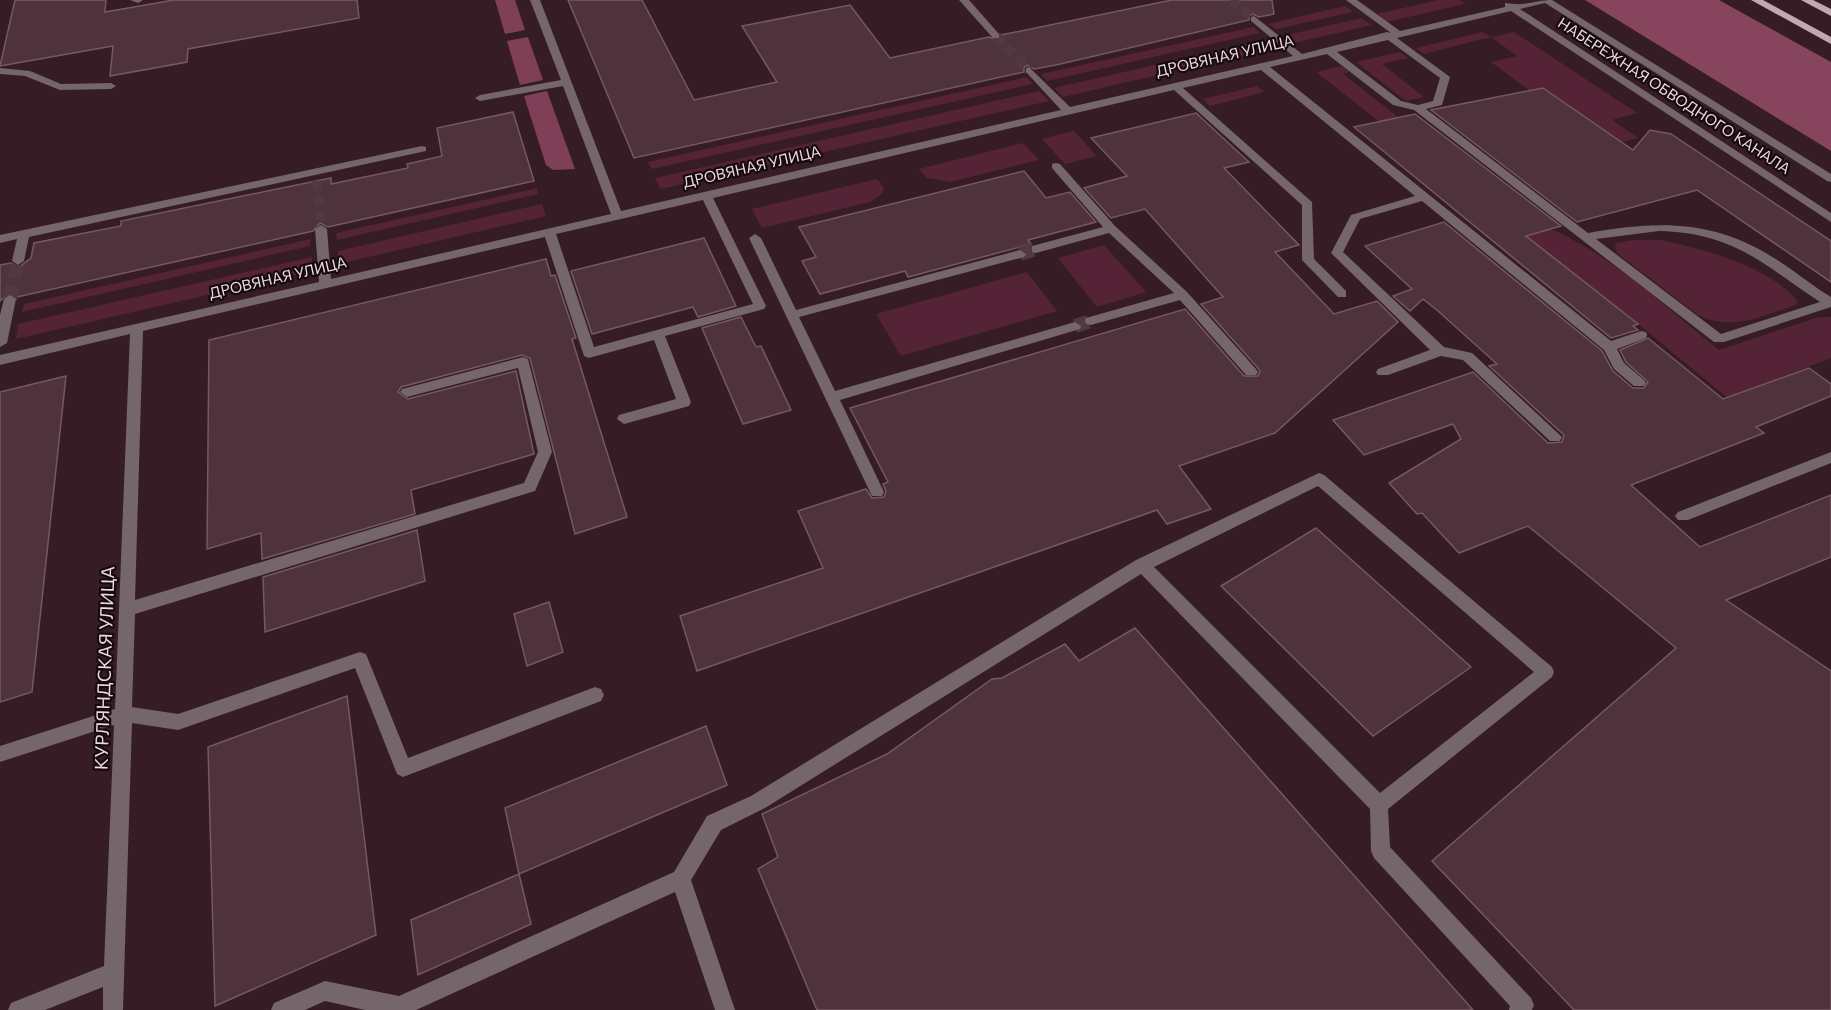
<svg xmlns="http://www.w3.org/2000/svg" width="1831" height="1010" font-family="Commissioner,sans-serif">
<style>
.green{fill:#552336}
.forest{fill:#7f3f57}
.water{fill:#86455c}
.building{fill:#4e323c;stroke:#775862;stroke-width:1.5}
.lines{fill:none;stroke-linecap:round;stroke-linejoin:round}
.minor-tunnel-far1{stroke:#513841;stroke-width:10;stroke-dasharray:10 5;stroke-linecap:butt}
.minor-tunnel{stroke:#513841;stroke-width:14;stroke-dasharray:14 7;stroke-linecap:butt}
.minor{fill:#74666a;fill-rule:evenodd}
.major{fill:#c5a7b0;fill-rule:evenodd}
.labels{text-anchor:middle;stroke-width:4.5;stroke-linejoin:round;paint-order:stroke}
.far-street-label{font-size:15px;fill:#ebd9de;stroke:#160a0e}
.street-label{font-size:18px;fill:#ebd9de;stroke:#160a0e}
</style>
<rect width="100%" height="100%" fill="#361c25"/>
<g class="green">
<polygon points="1439,0 1459,0 1465,4 1387,22 1376,14"/>
<polygon points="1345,6 1353,12 1276,29 1268,24"/>
<polygon points="1361,18 1372,25 1294,43 1283,36"/>
<polygon points="1253,27 1260,33 1047,81 1041,74"/>
<polygon points="1482,32 1491,37 1514,32 1637,113 1612,120 1638,138 1621,142 1543,88 1530,91 1491,62 1517,56 1491,37 1424,54 1416,48"/>
<polygon points="1268,39 1278,47 1063,97 1054,88"/>
<polygon points="1400,52 1408,58 1382,64 1424,97 1406,101 1356,62"/>
<path d="M1341,66l8,6 -6,2 188,147c72,25 129,82 188,129l100,-33h12v41l-103,40 -90,-74 -322,-252z"/>
<polygon points="1027,77 1033,84 652,169 648,162"/>
<polygon points="1257,86 1264,92 1210,106 1203,99"/>
<polygon points="1039,91 1049,101 660,189 655,178"/>
<polygon points="1074,131 1097,156 1065,164 1042,139"/>
<polygon points="1023,143 1039,160 951,182 927,178 919,169"/>
<polygon points="877,179 884,188 882,194 870,202 762,228 752,209"/>
<polygon points="537,188 538,194 337,240 336,233"/>
<polygon points="542,204 546,216 338,264 338,251"/>
<polygon points="310,239 310,246 22,312 24,304"/>
<path d="M1660,240c41,8 112,27 138,62l-3,3c-33,11 -63,27 -97,10l-80,-61 -3,-6 1,-5 17,-3z"/>
<polygon points="1104,245 1146,292 1097,307 1058,258"/>
<polygon points="312,257 312,271 16,339 18,324"/>
<polygon points="1027,272 1057,311 901,356 876,314"/>
</g>
<g class="forest">
<polygon points="495,0 515,0 525,30 505,34"/>
<polygon points="528,37 543,80 520,85 507,41"/>
<polygon points="547,91 575,169 553,170 546,165 524,96"/>
</g>
<polygon class="water" points="1585,0 1719,0 1831,62 1831,151"/>
<g class="building">
<polygon points="15,0 106,0 105,12 174,0 357,0 359,18 188,49 187,62 110,76 113,46 0,66"/>
<polygon points="568,0 642,0 694,100 777,82 742,26 850,5 890,58 989,37 999,40 1001,35 1172,0 1272,0 1274,14 1259,17 1253,14 1249,16 1249,20 1056,65 1034,69 1028,65 1024,67 1024,72 634,158"/>
<polygon points="1543,88 1633,150 1650,130 1671,134 1831,241 1831,282 1697,190 1577,222 1431,110"/>
<polygon points="513,112 534,181 328,227 320,223 313,231 17,297 9,293 0,301 0,265 11,263 19,267 31,258 34,243 121,226 121,221 331,178 331,184 408,168 407,164 442,156 437,128"/>
<polygon points="1196,113 1249,162 1224,168 1299,245 1275,252 1334,314 1377,301 1398,322 1275,433 1179,466 1211,509 1167,524 1157,510 697,671 680,616 823,568 798,511 866,489 872,498 884,497 886,491 883,484 888,482 850,408 1185,309 1244,376 1258,376 1260,371 1258,368 1201,304 1223,297 1145,209 1111,218 1084,188 1127,176 1091,138"/>
<polygon points="1415,114 1561,226 1526,236 1638,324 1633,326 1638,330 1611,338 1354,127"/>
<polygon points="1024,171 1046,198 1070,192 1096,222 1028,240 1031,244 908,277 905,271 820,294 802,261 816,257 799,227"/>
<polygon points="1444,222 1602,351 1613,371 1633,388 1644,388 1648,382 1626,362 1620,350 1648,338 1723,399 1809,368 1831,384 1831,396 1756,427 1764,433 1631,485 1700,547 1831,495 1831,557 1726,600 1831,671 1831,1010 1574,1010 1432,861 1676,648 1528,526 1459,553 1422,513 1417,514 1389,483 1461,439 1453,424 1364,455 1333,420 1473,372 1548,443 1562,442 1564,435 1489,366 1497,364 1438,311 1423,299 1410,311 1393,296 1412,289 1365,246"/>
<polygon points="704,238 736,306 698,317 693,307 592,334 571,271"/>
<polygon points="546,259 551,276 555,275 576,338 572,339 627,517 575,534 530,358 522,355 401,387 398,392 408,399 516,371 534,454 411,490 415,514 262,559 261,533 207,549 209,340"/>
<polygon points="741,317 756,347 761,346 791,410 743,424 702,328"/>
<polygon points="66,376 32,692 0,702 0,392"/>
<polygon points="1316,528 1471,667 1373,736 1221,586"/>
<polygon points="417,530 425,581 265,632 263,577"/>
<polygon points="549,602 563,652 527,666 514,614"/>
<polygon points="1135,628 1297,811 1473,1010 817,1010 758,869 778,857 762,814 887,754 992,679 1002,678 1065,644 1079,661"/>
<polygon points="347,696 376,935 215,1006 208,747"/>
<polygon points="706,726 727,785 519,874 505,808"/>
<polygon points="519,874 531,924 418,975 411,920"/>
</g>
<g class="lines">
<g class="minor-tunnel-far1">
<polyline points="1231,0 1254,19"/>
<polyline points="996,36 1029,70"/>
<polyline points="317,181 321,229"/>
</g>
<g class="minor-tunnel">
<polyline points="1020,254 1036,249"/>
<polyline points="10,299 18,261"/>
<polyline points="1075,326 1091,321"/>
</g>
<g class="minor">
<polygon points="130,0 143,0 138,3"/>
<path d="M530,0h10l81,211 440,-101 -35,-38v-4l3,-1 41,40 223,-51 -42,-35v-4l3,-1 48,38 85,-22 4,1 -45,-33h11l43,31 105,-24v-4c3,0 6,1 10,1 9,1 25,-4 37,-4l279,174v8l-4,-1 -282,-178 -25,6 311,204v9l-320,-211 -114,27 53,39 -8,28 -16,4 162,124c70,-12 124,-14 186,25 20,12 37,27 57,39v10l-107,35h-10l-300,-232 -21,-5 -66,-51 -57,13 341,274 30,-10 5,1 1,3 -1,3 -29,11 7,14 20,17 2,3 -2,3h-10l-20,-17 -10,-19 -182,-149 -62,18 -17,33 101,95 28,6 90,84 -2,4h-10l-87,-81 -22,-4 -53,19h-10l-2,-3 2,-3 52,-19 -99,-97 20,-38 64,-19 -154,-126 -78,18 129,114 2,57 32,32v6h-8l-36,-37v-55l-128,-115 -461,108 53,108 -2,3 -99,27 26,66 -2,4 -65,18 -7,-5 2,-4 57,-16 -22,-59 -65,18 -5,-2 -39,-119 -402,94 -8,269 389,-117 14,-31 -20,-84 -111,29 -7,-5 2,-3 121,-32 5,2 24,93 -17,39 -400,123 -3,93 46,7 182,-62 6,2 2,5 40,99 187,-71 6,2 3,6 -3,6 -198,76 -6,-3 -42,-106 -177,62 -46,-7 -9,287h-20v-23l-58,23h-37l3,-7 93,-37 10,-241 -114,37v-16l115,-37 15,-375 -130,31v-10l319,-73 -4,-53 6,-4 6,4 4,50 280,-65 -48,-128 -83,15 -5,-3 5,-3 81,-15zM1388,40l52,38 -7,23 -15,4 -17,-4 -64,-49zM703,200l50,104 -159,43 -38,-113zM1659,231c75,2 102,32 161,71l-99,32 -125,-95z"/>
<polygon points="959,0 969,0 999,34 999,38 993,38"/>
<polygon points="0,68 30,71 61,84 111,83 116,86 111,89 60,90 25,76 0,74"/>
<polygon points="422,146 426,147 426,151 29,237 24,261 18,265 12,261 17,239 0,243 0,235"/>
<polygon points="1056,163 1060,164 1115,226 1187,292 1256,369 1258,372 1256,375 1246,375 1180,300 1091,325 1086,324 1085,321 1086,318 1174,293 1109,233 1036,253 1032,252 1032,246 1103,227 1052,168 1052,164"/>
<polygon points="755,234 761,238 796,310 1020,250 1026,254 1024,257 799,317 835,391 1075,322 1081,326 1080,329 840,400 884,492 882,496 872,496 870,492 749,238"/>
<polygon points="10,295 16,299 7,343 0,347 0,315 4,299"/>
<polygon points="1831,452 1831,463 1688,520 1678,520 1675,516 1678,512"/>
<path d="M1319,473l5,2 228,192 2,5 -2,5 -164,132 2,38 141,151 3,7 -2,5h-23l1,-4 -136,-148 -3,-7 -1,-42 -229,-235 -376,234 -44,22 -30,50 44,130h-20l-40,-118 -259,118h-51l-40,-9 -20,9h-34l3,-7 51,-22 74,15 275,-124 33,-56 44,-20 385,-236zM1318,486l216,186 -154,121 -226,-226z"/>
</g>
<g class="major">
<polygon points="1751,0 1763,0 1831,37 1831,44"/>
<polygon points="1801,0 1813,0 1831,9 1831,16"/>
</g>
</g>
<g class="labels">
<g class="far-street-label">
<text transform="translate(1225 56) rotate(-13)" y="5">ДРОВЯНАЯ УЛИЦА</text>
<text transform="translate(1674 96) rotate(33)" y="5">НАБЕРЕЖНАЯ ОБВОДНОГО КАНАЛА</text>
<text transform="translate(752 167) rotate(-13)" y="5">ДРОВЯНАЯ УЛИЦА</text>
<text transform="translate(278 278) rotate(-13)" y="5">ДРОВЯНАЯ УЛИЦА</text>
</g>
<g class="street-label">
<text transform="translate(105 668) rotate(-88)" y="6">КУРЛЯНДСКАЯ УЛИЦА</text>
</g>
</g>
</svg>
